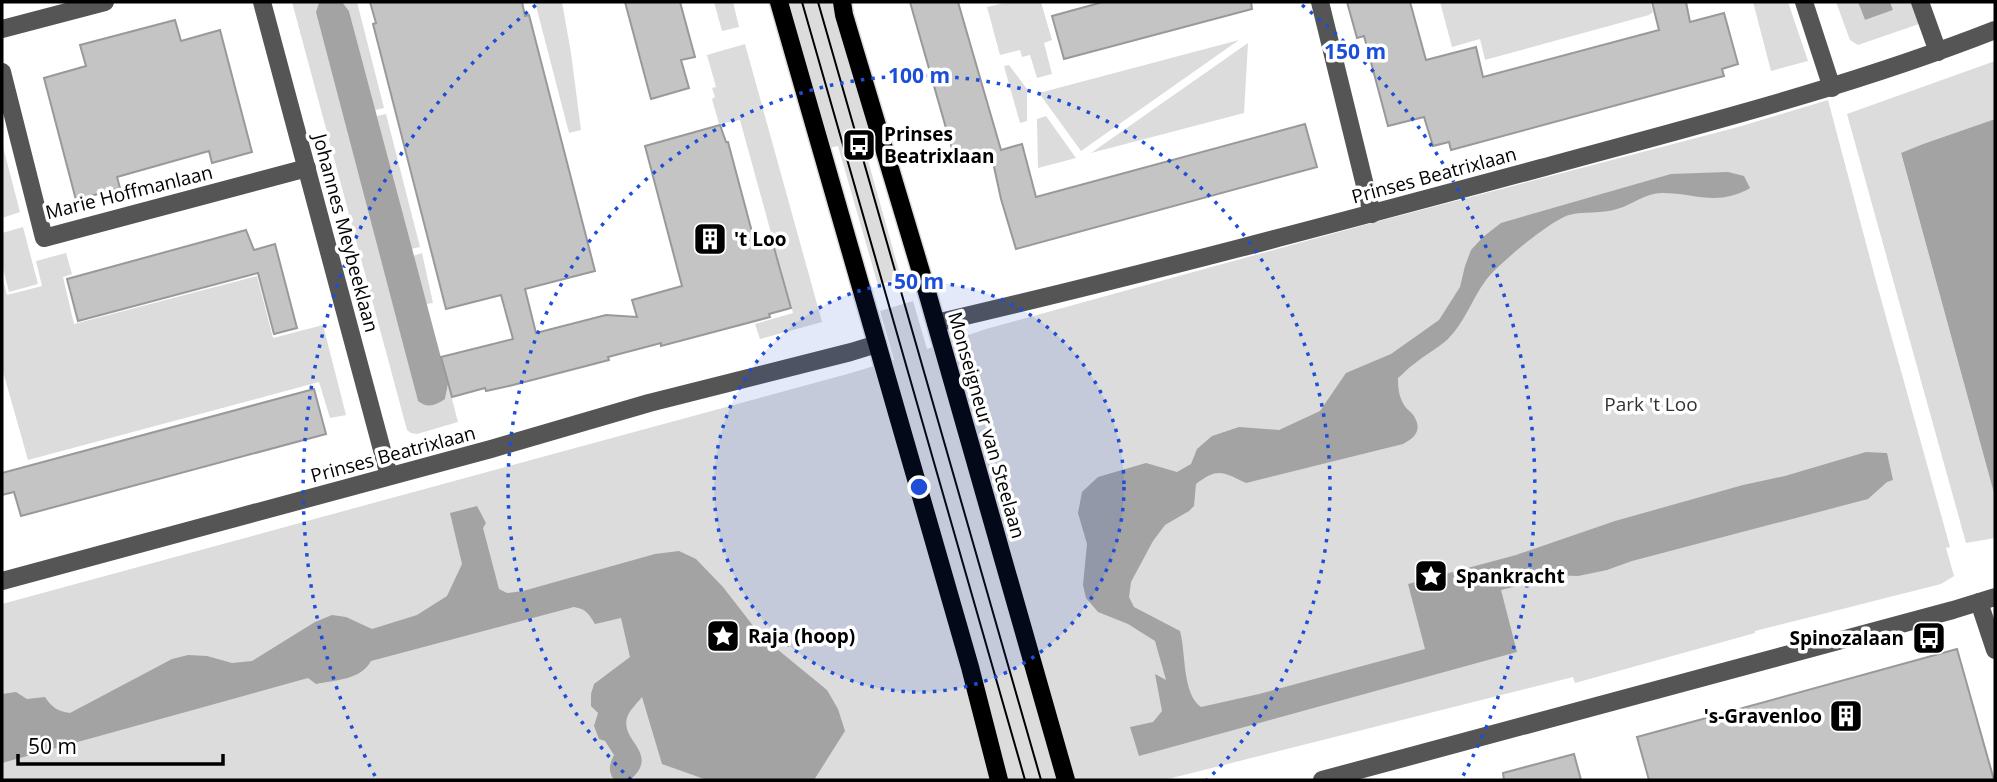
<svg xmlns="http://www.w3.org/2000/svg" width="1997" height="782" font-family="'Open Sans',sans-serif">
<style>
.green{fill:#dcdcdc}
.water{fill:#a3a3a3}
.building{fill:#c4c4c4;stroke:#999;stroke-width:2}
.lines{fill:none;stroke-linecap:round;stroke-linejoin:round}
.major-casing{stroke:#dbdbdb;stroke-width:21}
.minor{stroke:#555;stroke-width:18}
.major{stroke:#000;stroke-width:18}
.tram{stroke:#000;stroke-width:2}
.ring{fill:none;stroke:#1d4ed8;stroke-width:3.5;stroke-dasharray:3.5 7}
.labels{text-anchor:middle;stroke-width:7;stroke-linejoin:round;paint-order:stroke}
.poi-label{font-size:19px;font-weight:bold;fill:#000;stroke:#fff;text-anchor:start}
.street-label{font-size:19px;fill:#000;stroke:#fff}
.park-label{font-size:19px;fill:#333;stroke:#fff}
.centre{fill:#1d4ed8;stroke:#fff;stroke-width:3.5}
.ring-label{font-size:21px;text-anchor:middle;font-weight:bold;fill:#1d4ed8;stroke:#fff;stroke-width:7;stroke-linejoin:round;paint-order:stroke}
</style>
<rect width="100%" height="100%" fill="#fff"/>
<g class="green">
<polygon points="292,2 322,2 319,3 418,401 445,399 448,384 458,422 417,434 411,433 407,430"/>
<polygon points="342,2 357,2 384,108 375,110 349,11"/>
<polygon points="535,2 562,2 571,53 581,130 569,133"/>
<polygon points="714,2 733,2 739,27 722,31"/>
<polygon points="787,2 833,2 870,136 862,139 901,278 878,285 838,146 828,148"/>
<polygon points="1008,2 1041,2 1052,40 1044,43 1052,74 1037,78 1030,55 1022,57 1020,50 1000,55 987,7"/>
<polygon points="1440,2 1650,2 1653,12 1649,15 1485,60 1480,39 1452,47"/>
<polygon points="1753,2 1788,2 1808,61 1771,71"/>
<polygon points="1836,2 1858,2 1865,20 1893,10 1890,2 1911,2 1919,24 1858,45 1850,40"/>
<polygon points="1239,40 1081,151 1039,93"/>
<polygon points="1248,43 1244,113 1091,153"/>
<polygon points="745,44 822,322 760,339 755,324 793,313 740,120 719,124 712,99 715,97 712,88 716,87 707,55"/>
<polygon points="1995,61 1995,119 1923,144 1901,154 1995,497 1995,538 1966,543 1847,114"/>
<polygon points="1009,65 1027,89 1027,121 1020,123 1004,66"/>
<polygon points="1828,100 1876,281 1950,547 1946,548 1954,576 1941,584 1755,631 1755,633 1575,683 1573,677 1164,780 2,780 2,604 851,373 894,360 880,311 913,301 927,349 986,329 1368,224 1738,127"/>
<polygon points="386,114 420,247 411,249 377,116"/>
<polygon points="1046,116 1076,158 1038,168 1037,119"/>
<polygon points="2,143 20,212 2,218"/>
<polygon points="23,227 38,284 9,292 2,264 2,233"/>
<polygon points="66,253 72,274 63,277 74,324 257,276 273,338 323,325 346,415 330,418 319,382 28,460 2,368 2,276 7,295 42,286 36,261"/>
<polygon points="422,253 433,303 426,304 413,256"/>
</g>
<g class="water">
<path d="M322,2h20l7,9 99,373 -3,15c-9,6 -17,10 -27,2l-102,-389 3,-9z"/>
<polygon points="1858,2 1890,2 1893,10 1865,20"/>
<polygon points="1995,119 1995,497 1901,153 1923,144"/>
<path d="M1728,172l16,4 6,12c-33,19 -54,5 -88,5 -17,0 -30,12 -45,16 -15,5 -33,2 -48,6 -18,5 -72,50 -83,65 -14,19 -21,42 -38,59 -10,9 -23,16 -34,25 -6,4 -11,10 -16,14 0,11 1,18 6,27 3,5 9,8 11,13 7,13 -1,20 -12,26l-157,39c-23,-11 -28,-16 -50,1l-2,22 -5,5 -24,14 -12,16 -22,41 -2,15 5,10 46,24c6,21 2,63 21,76l58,-13 166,-45 -17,-65 108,-29 99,-34 128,-36 42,-9 81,-24 21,1 6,27 -6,2 -19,17 -236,62 -25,9 -29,6 -29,-1 -14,7 -34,8 16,62 -378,104 -9,-29 23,-5 9,-11 -7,-37 11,6 -11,-39 -27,-17 -30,-12 -12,-14 -3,-13 4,-41 -9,-31 4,-21 16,-15 48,-14 31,9 14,-8 6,-15 15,-13 27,-9 40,3 41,-19 26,-38 45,-19 48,-34 21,-33 5,-21 6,-16 12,-13 18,-14 170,-49z"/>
<path d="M477,506l9,17 -3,5 16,61 8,4 16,-2 132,-37 24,-3 17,8 27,28 38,49 66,54 11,19 7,22 -31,49h-107l-45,-16 -20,-67c-4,5 -11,12 -14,18 -11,26 34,37 2,65h-16c-6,-9 -5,-15 0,-25l-9,-14 -6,-2 -5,-13 4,-13 -7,-7v-12l3,-10 36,-27 -9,-39 -26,6c-6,-10 -9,-15 -21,-17l-203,54c-10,19 -36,19 -55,23l-8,-6 -306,85v-69l14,-2 11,7 18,-2c7,11 13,14 25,16l102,-54 16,-4 19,1 25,7 20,-2 63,-39 17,-7 14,2 26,12 45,-14 30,-19 15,-32 -12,-51z"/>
</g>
<g class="building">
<polygon points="370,2 522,2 525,16 529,15 595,271 525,289 536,333 606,315 637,317 632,300 682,286 645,146 720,125 726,142 728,142 756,247 773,244 791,308 769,314 770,317 661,346 661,343 608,357 609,360 513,385 486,391 485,388 452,397 441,357 513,339 501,295 446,309 373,24 376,23"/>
<polygon points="625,2 680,2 695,57 681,60 689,88 651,99"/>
<polygon points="910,2 958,2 1001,150 1022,144 1036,197 1305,124 1317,167 1016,249 1001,199 991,153 956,163"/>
<polygon points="1103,2 1251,2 1252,9 1064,59 1052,16"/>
<polygon points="1347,2 1410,2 1426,60 1476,47 1483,77 1659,30 1652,2 1686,2 1690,22 1724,13 1738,64 1722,69 1724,76 1451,150 1449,142 1433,146 1424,117 1388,126 1364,36 1357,38"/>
<polygon points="175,20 181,41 220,30 252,152 212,163 209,151 117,177 120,188 76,200 44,78 86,66 80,45"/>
<polygon points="246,230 254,250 275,244 297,328 274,334 258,273 78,321 67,279"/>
<polygon points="314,389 326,434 21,516 14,492 2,495 2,473"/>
<polygon points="1957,649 1994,780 1649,780 1637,737"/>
<polygon points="1574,754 1581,780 1504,780 1503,773"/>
</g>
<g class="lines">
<defs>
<g id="major">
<polyline points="779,2 970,667 999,780"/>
<polyline points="842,2 844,15 927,292 1066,780"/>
</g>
</defs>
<use href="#major" class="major-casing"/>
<g class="minor">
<polyline points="262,2 389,476"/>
<polyline points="1320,2 1372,214"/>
<polyline points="1804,2 1832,88"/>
<polyline points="1920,2 1938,52"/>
<polyline points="2,29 105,2"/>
<polyline points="2,72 44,238 307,168"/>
<path d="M936,323c203,-47 404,-101 605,-155 153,-42 306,-80 454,-138"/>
<polyline points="2,581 491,449 649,403 851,352 877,344"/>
<polyline points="1979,602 1995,650"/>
<polyline points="1322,780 1953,610 1995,597"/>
</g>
<use href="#major" class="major"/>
<g class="tram">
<polyline points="802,2 1025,780"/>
<polyline points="818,2 1041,780"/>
</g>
</g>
<circle cx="919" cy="487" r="205" fill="#1d4ed8" fill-opacity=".12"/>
<g class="ring">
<circle cx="919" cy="487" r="205"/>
<path d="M631 780A411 411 0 1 1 1207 780"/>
<path d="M375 776A616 616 0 0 1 536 5M1302 5A616 616 0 0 1 1463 776"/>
</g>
<defs>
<symbol id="bus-square" viewBox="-11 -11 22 22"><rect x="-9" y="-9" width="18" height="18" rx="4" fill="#000" stroke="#fff"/><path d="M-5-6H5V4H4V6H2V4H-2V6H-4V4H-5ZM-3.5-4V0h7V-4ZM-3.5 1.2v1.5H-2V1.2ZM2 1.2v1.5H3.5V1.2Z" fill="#fff"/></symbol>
<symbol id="building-square" viewBox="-11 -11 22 22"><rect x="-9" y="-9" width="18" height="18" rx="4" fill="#000" stroke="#fff"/><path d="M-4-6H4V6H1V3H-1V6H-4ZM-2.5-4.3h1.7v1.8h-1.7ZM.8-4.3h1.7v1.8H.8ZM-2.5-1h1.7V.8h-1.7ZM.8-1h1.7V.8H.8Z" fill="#fff"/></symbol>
<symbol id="sight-square" viewBox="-11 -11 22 22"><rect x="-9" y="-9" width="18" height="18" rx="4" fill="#000" stroke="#fff"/><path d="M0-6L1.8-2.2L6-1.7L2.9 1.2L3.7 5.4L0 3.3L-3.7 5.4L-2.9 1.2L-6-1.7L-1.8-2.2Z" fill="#fff"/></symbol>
</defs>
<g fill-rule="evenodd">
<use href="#bus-square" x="840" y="126" width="38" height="38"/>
<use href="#building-square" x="691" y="220" width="38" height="38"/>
<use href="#sight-square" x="1412" y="557" width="38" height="38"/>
<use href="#sight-square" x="704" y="617" width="38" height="38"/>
<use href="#bus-square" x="1910" y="619" width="38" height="38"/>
<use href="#building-square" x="1827" y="697" width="38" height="38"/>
</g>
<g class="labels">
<g class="poi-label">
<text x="884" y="141">Prinses<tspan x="884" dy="22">Beatrixlaan</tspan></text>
<text x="734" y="246">'t Loo</text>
<text x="1456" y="583">Spankracht</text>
<text x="748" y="643">Raja (hoop)</text>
<text x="1904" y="645" text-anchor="end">Spinozalaan</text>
<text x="1822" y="723" text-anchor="end">'s-Gravenloo</text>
</g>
<g class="street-label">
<text transform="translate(1434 175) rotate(-15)" y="7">Prinses Beatrixlaan</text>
<text transform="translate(129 192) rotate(-14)" y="7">Marie Hoffmanlaan</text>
<text transform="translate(346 233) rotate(75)" y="7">Johannes Meybeeklaan</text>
<text transform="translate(987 425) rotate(74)" y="7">Monseigneur van Steelaan</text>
<text transform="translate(393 454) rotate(-15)" y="7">Prinses Beatrixlaan</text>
</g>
<g class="park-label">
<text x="1651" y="411">Park 't Loo</text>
</g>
</g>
<circle cx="919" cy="487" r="10" class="centre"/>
<g class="ring-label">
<text x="1355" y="59">150 m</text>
<text x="919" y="83">100 m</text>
<text x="919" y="289">50 m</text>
</g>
<rect width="1997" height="782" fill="none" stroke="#000000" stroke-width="7"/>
<path d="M18 754v10h205v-10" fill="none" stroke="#000000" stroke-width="3.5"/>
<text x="28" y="754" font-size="21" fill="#000000" stroke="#ffffff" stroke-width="5" paint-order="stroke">50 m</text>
</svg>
